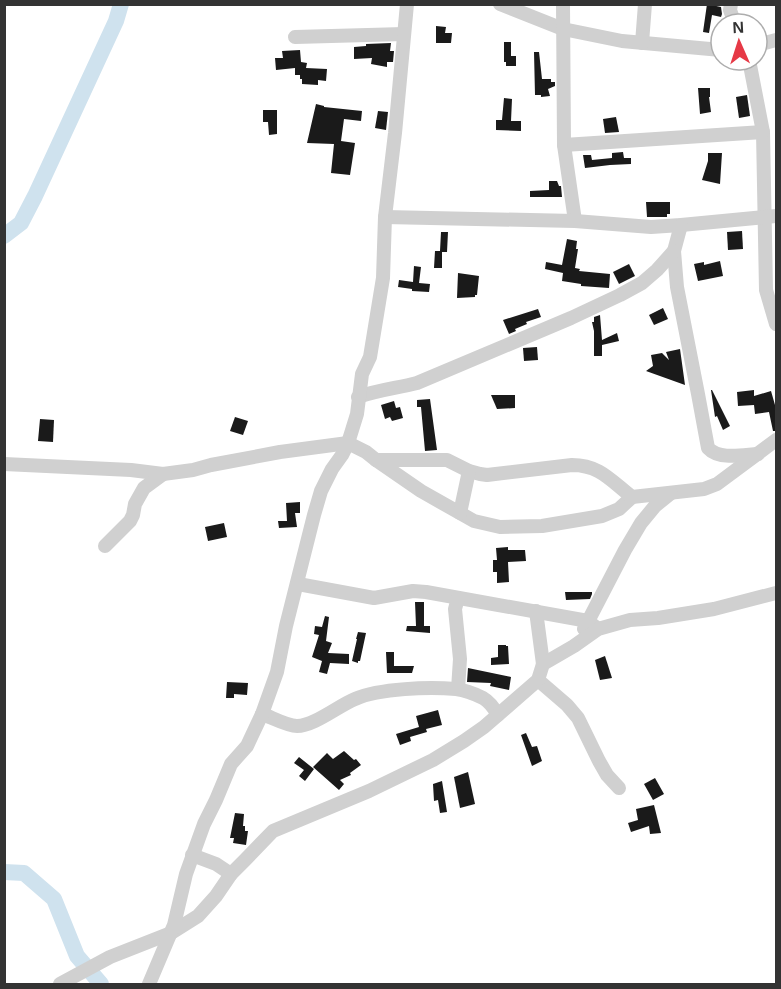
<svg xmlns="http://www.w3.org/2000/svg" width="781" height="989" font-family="Arial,sans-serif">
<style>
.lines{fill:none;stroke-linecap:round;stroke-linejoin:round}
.river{stroke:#cfe2ee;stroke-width:16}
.building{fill:#1a1a1a}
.minor{stroke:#d0d0d0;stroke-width:14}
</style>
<rect width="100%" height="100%" fill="#fff"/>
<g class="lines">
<g class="river">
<polyline points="4,236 21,223 35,196 116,21 121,4"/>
<polyline points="4,872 24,873 54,899 77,956 101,984"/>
</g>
</g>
<g class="building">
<polygon points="707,4 721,7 722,14 721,17 712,15 709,33 703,32"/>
<polygon points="436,26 446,27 445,33 452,33 451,43 436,43"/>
<polygon points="504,42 511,42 511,56 516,56 516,66 506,66 506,62 504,62"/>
<polygon points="391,43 390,51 394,51 393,62 387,62 387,67 371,64 372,58 354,59 354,47 366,46 366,44"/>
<polygon points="300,50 301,62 307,63 306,68 327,69 326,81 318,80 318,85 302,84 302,79 300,79 300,75 295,75 295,68 276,70 275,58 283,58 282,51"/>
<polygon points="534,52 539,52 542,79 551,79 551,82 555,82 555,86 548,89 550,96 541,97 541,95 535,95"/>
<polygon points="698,88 710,88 710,97 709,97 711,112 700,114"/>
<polygon points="747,95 750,116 739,118 736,97"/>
<polygon points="504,98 512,99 511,121 521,121 521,131 496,130 496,120 502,120"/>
<polygon points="316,104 324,106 324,107 362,111 361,121 344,119 341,141 355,143 350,175 331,173 334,144 307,143"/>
<polygon points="263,110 277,110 277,134 269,135 268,122 263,122"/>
<polygon points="378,111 388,112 386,130 375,128"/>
<polygon points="616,117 619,132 605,133 603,119"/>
<polygon points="623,152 624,158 631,158 631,164 610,165 585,168 583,155 591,155 592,160 612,158 612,153"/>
<polygon points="708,153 722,153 720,184 702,180 708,161"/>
<polygon points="549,181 557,181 559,186 561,186 562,197 530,197 530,191 549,190"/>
<polygon points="646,202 670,202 670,214 667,214 667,217 647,217"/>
<polygon points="742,231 743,249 728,250 727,232"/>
<polygon points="441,232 448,232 447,252 442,252 442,268 434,268 435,251 440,251"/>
<polygon points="567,239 577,241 576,249 578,249 575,268 580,269 579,271 610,274 609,288 581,286 581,284 562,281 563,273 545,269 546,262 562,265"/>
<polygon points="720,261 723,276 698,281 694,264 704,262 704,265"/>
<polygon points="629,264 635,276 619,284 613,272"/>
<polygon points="414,266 421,267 419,283 430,284 429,292 412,291 412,289 398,287 399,280 413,282"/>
<polygon points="458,273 479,276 477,295 475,295 475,297 457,298"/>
<polygon points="663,308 668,319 654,325 649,315"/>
<polygon points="538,309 541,317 526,322 527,324 515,329 516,331 509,334 503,320"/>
<polygon points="600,315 602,340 617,333 619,341 602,345 602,356 594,356 594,331 592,322 594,322 594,317"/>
<polygon points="537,347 538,360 524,361 523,348"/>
<polygon points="680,349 685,385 646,371 653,366 651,355 662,353 669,360 666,352"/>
<polygon points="711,390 712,390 730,426 723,430 717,416 715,417"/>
<polygon points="754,390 754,396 771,391 777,412 777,431 773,431 769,412 755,414 754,405 738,406 737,392"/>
<polygon points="491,395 515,395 515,408 497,409"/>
<polygon points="430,399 437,450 425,451 421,407 417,407 417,400"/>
<polygon points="394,401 396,408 400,407 403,418 392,421 390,417 385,419 381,405"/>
<polygon points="235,417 248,421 243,435 230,431"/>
<polygon points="40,419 54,420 53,442 38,441"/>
<polygon points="300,502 300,513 295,513 297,527 279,528 278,521 287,521 286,503"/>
<polygon points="224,523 227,537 208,541 205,527"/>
<polygon points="508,547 508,550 525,550 526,561 508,562 509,582 497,583 497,572 493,572 493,560 497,560 496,548"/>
<polygon points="565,592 592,592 592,594 590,599 566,600"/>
<polygon points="415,602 424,602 424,626 430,626 430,633 406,631 407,626 416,626"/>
<polygon points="325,616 329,617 326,641 332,643 328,653 349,654 349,664 330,663 327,674 319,672 322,661 312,657 319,635 314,634 315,626 322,627"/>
<polygon points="358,632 366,633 360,661 358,661 358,663 352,661 357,639 356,639"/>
<polygon points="498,645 506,645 506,646 508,646 509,664 491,665 491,658 498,657"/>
<polygon points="386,652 394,652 394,666 414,666 412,673 387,673"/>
<polygon points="605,656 612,678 600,680 595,660"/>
<polygon points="468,668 511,677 509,690 490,686 491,683 467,682"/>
<polygon points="227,682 248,683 247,695 234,694 234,698 226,698"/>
<polygon points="438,710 442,725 426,729 427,732 410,737 411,741 400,745 396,734 419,727 416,716"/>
<polygon points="526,733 532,747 537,746 542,761 532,766 521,735"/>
<polygon points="344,751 354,760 356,759 361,765 350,773 351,775 340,780 344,784 339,790 313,767 327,753 333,759"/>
<polygon points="299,757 314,769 305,781 299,776 304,770 294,763"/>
<polygon points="468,772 475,804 460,808 454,777"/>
<polygon points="655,778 664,794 653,800 644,784"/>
<polygon points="442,781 447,812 440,813 438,800 434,801 433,784"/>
<polygon points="654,805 661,833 650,834 649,826 631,832 628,823 638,820 636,809"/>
<polygon points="235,813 244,814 243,826 245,826 245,831 248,831 246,845 233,843 234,838 230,838"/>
</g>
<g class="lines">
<g class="minor">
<polyline points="500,4 563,29 622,41 721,50"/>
<polyline points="563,4 564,145 575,221"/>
<polyline points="731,4 730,10 735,24"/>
<polyline points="295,37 404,34"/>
<polyline points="642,43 645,4"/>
<polyline points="757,45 776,40"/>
<polyline points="749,60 763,132 766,290 776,324"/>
<polyline points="564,145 763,132"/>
<polyline points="385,217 575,221 651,227 681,225 776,216"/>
<path d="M681,225l-7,26 3,36 21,107 10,54c11,12 34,7 50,6"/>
<path d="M358,397c20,-7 40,-9 59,-14l154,-65 49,-23 22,-12 15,-13 17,-19"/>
<polyline points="376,460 421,491 474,521 500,527 542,526 602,516 619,509 632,497"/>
<path d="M4,464l127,6 32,4 30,-4 18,-5 69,-13 68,-9 18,9 10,8h71l22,11 11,3 7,1 85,-10c28,0 39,16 60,32l72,-8 13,-5 59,-44"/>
<polyline points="460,513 469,471"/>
<polyline points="105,546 130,521 133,515 135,504 144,488 163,474"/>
<polyline points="298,584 374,598 413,591 426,592 588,621 598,629"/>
<polyline points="536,611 543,664"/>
<polyline points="584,629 625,550 641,523 655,506 671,493"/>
<polyline points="538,680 567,705 578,718 599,761 607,775 619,788"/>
<polyline points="458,689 460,659 455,609 458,598"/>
<path d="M262,714c9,3 25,12 35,12 17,0 41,-20 58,-27 25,-11 74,-12 101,-10 9,1 19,5 27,9 7,4 11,10 15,17"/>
<polyline points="192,855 216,864 231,874"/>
<polyline points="60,984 110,957 171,933 198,916 216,896 231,874 245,860 273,831 369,791 433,760 464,741 484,727 538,680 543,664 574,646 598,629 630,620 658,618 714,609 776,593"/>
<polyline points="149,984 174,925 186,874 204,824 216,800 231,764 247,746 262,714 277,672 286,626 314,515 321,491 332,469 342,455 348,443 357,414 362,374 370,357 383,278 385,217 395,133 407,4"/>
</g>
</g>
<rect width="781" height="989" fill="none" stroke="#333333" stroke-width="12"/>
<g transform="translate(739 42) rotate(357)"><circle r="28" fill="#ffffff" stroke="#adadad" stroke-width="1.5"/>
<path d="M0-4.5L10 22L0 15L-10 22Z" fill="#e63946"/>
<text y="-9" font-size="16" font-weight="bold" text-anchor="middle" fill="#333333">N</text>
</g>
</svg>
